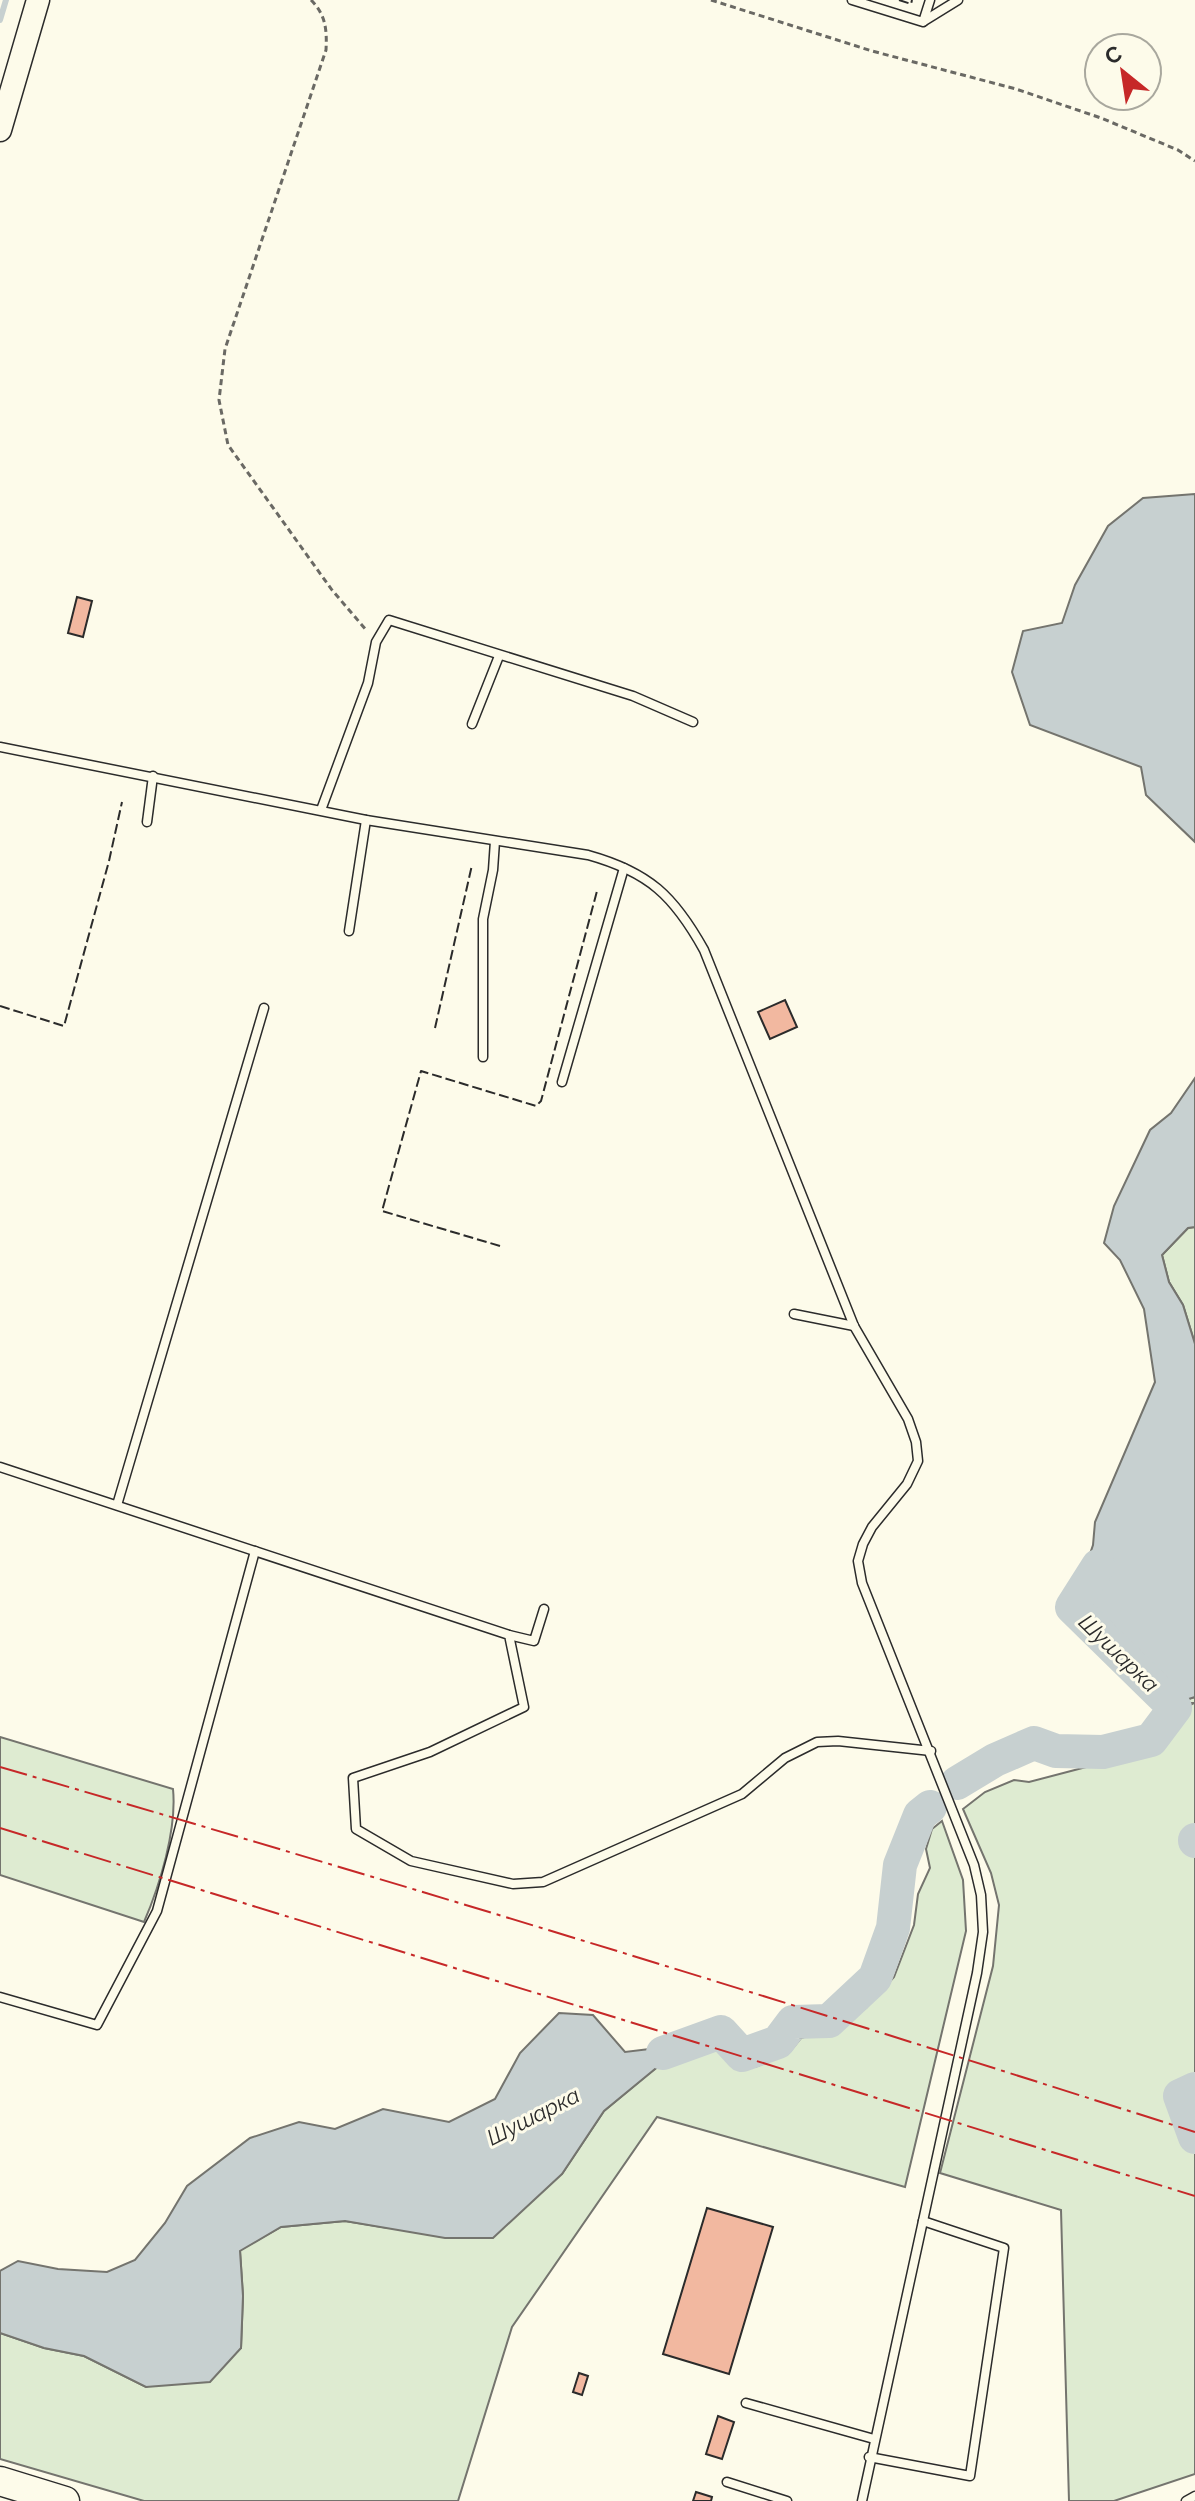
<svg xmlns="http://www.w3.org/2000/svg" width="1195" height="2501" font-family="Raleway,sans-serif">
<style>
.green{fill:#deebd1;stroke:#74746e;stroke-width:2}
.water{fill:#c7d0d0;stroke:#74746e;stroke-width:2}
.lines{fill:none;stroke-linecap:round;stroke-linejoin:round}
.stream{stroke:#c7d0d0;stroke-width:6}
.river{stroke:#c7d0d0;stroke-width:34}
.building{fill:#f2b8a0;stroke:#2b2b2b;stroke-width:2}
.service-casing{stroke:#2b2b2b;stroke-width:11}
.tertiary-casing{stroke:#2b2b2b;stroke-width:25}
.trunk-casing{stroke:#2b2b2b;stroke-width:31}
.path{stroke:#6a6964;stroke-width:3;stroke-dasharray:6 4;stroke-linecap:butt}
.service{stroke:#fdfbea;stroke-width:8}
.tertiary{stroke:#fdfbea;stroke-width:22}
.trunk{stroke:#fdfbea;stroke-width:28}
.fence{stroke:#2b2b2b;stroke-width:2;stroke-dasharray:10 4;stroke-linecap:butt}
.power{stroke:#c62828;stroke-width:2;stroke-dasharray:28 6 4 6;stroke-linecap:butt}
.labels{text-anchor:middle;stroke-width:6;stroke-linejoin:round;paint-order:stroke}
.water-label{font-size:22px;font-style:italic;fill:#2b2b2b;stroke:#fdfbea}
</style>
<rect width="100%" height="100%" fill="#fdfbea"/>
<g class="green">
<polygon points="1195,1227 1195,1344 1183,1305 1169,1282 1162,1255 1188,1228"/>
<path d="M1195,1697v777l-81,27h-45l-8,-291 -121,-37 53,-207 6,-61 -8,-32 -28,-64 22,-17 29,-12 15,2 61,-16 -8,-23 32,-1 12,9 8,-12c23,-3 38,-27 60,-36h-18z"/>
<path d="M0,1737l173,52c4,40 -13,96 -29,133l-144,-47z"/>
<polygon points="942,1821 963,1880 966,1931 905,2187 657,2117 512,2327 458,2501 144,2501 0,2459 0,2333 44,2348 84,2356 146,2387 241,2348 243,2296 240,2250 281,2227 345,2221 388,2228 562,2174 604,2111 647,2075 671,2056 709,2042 721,2041 738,2065 755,2067 788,2054 801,2038 837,2028 866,2008 894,1977 914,1925 918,1894 930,1868 926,1849 932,1829"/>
</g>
<g class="water">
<polygon points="1195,494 1195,842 1146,795 1141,767 1030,725 1012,672 1023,631 1062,623 1075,585 1108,526 1143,498"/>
<polygon points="1195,1078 1195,1227 1188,1228 1162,1255 1169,1282 1183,1305 1195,1344 1195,1697 1176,1703 1073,1603 1093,1545 1095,1522 1155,1382 1144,1309 1120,1260 1104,1243 1114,1206 1150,1130 1171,1113"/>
<polygon points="559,2013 593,2015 625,2052 666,2047 704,2031 709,2042 671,2056 604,2111 562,2174 493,2238 445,2238 345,2221 281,2227 240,2251 243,2296 241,2348 210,2382 146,2387 84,2356 44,2348 0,2333 0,2271 18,2261 58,2269 107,2272 135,2260 165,2223 187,2186 250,2138 299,2122 335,2129 383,2109 449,2122 495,2099 520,2053"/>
</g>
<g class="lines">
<polyline class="stream" points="0,20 6,0"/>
<g class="river">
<polyline points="957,1783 995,1760 1034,1743 1056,1751 1103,1752 1151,1740 1175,1708 1072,1607 1098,1566"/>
<polyline points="1195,1840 1195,1841"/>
<polyline points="663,2053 721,2032 742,2055 778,2042 793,2022 829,2021 875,1978 893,1928 900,1865 920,1815 930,1807"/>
<polyline points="1195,2089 1180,2096 1195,2137"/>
</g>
</g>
<g class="building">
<polygon points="77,597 92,601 83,637 68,633"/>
<polygon points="785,1000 797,1027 770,1039 758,1012"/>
<polygon points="707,2208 773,2227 729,2374 663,2354"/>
<polygon points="579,2373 588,2376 582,2395 573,2392"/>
<polygon points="718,2416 734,2422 722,2459 706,2454"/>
<polygon points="696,2492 712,2497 711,2501 693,2501"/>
</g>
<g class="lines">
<defs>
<g id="service">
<polyline points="852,0 923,22 930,0"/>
<polyline points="924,21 958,0"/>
<polyline points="472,724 499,656"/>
<path d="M0,747l366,73 222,35c61,17 86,41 116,95l150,376 54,93 8,23 2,19 -11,23 -35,43 -9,17 -5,17 4,22 112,282 7,30 2,37 -6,41 -115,528"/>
<polyline points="321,810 368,683 376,642 389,620 633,696 693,722"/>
<polyline points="147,822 153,776"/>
<polyline points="349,931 366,820"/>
<polyline points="483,1057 483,919 493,870 495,841"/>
<polyline points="562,1082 624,868"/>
<polyline points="794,1314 854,1326"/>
<polyline points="0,1467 509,1635 524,1707 430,1752 353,1778 356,1829 411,1861 513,1884 543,1882 742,1794 785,1758 817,1742 838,1741 931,1751"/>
<polyline points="117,1505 264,1008"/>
<polyline points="509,1635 534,1641 544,1609"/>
<polyline points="0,1997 97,2025 157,1911 255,1551"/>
<polyline points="746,2403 874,2439"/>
<polyline points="869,2457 970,2476 1004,2248 923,2221"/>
<polyline points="727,2482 787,2501"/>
<polyline points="1186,2501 1195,2496"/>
</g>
<polyline id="tertiary" points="0,130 38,0"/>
<polyline id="trunk" points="0,2481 65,2501"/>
</defs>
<use href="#service" class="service-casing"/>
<use href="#tertiary" class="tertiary-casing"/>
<use href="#trunk" class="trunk-casing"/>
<g class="path">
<path d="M311,0c15,15 16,30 15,50l-101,299 -6,51 9,45 104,145 35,41"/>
<polyline points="711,0 872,51 1016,89 1101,118 1178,150 1195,161"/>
</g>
<use href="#service" class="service"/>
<use href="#tertiary" class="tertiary"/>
<use href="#trunk" class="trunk"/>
<g class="fence">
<polyline points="899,0 911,4 912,0"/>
<polyline points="0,1006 64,1026 109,861 122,802"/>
<polyline points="435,1028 472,865"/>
<polyline points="500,1246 382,1211 421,1071 536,1106 541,1101 597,891"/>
</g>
<g class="power">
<path d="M0,1767c400,116 798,238 1195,365"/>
<polyline points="0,1828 1195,2196"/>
</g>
</g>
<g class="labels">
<g class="water-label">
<text transform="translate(1119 1653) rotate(44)" y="8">Шушарка</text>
<text transform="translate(533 2116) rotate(-27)" y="8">Шушарка</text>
</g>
</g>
<g transform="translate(1123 72) rotate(330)"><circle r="38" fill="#fdfbea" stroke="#a9a89e" stroke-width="2"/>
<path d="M0-6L14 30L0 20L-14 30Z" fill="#c62828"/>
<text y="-12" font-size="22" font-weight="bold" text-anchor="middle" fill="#2b2b2b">С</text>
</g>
</svg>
